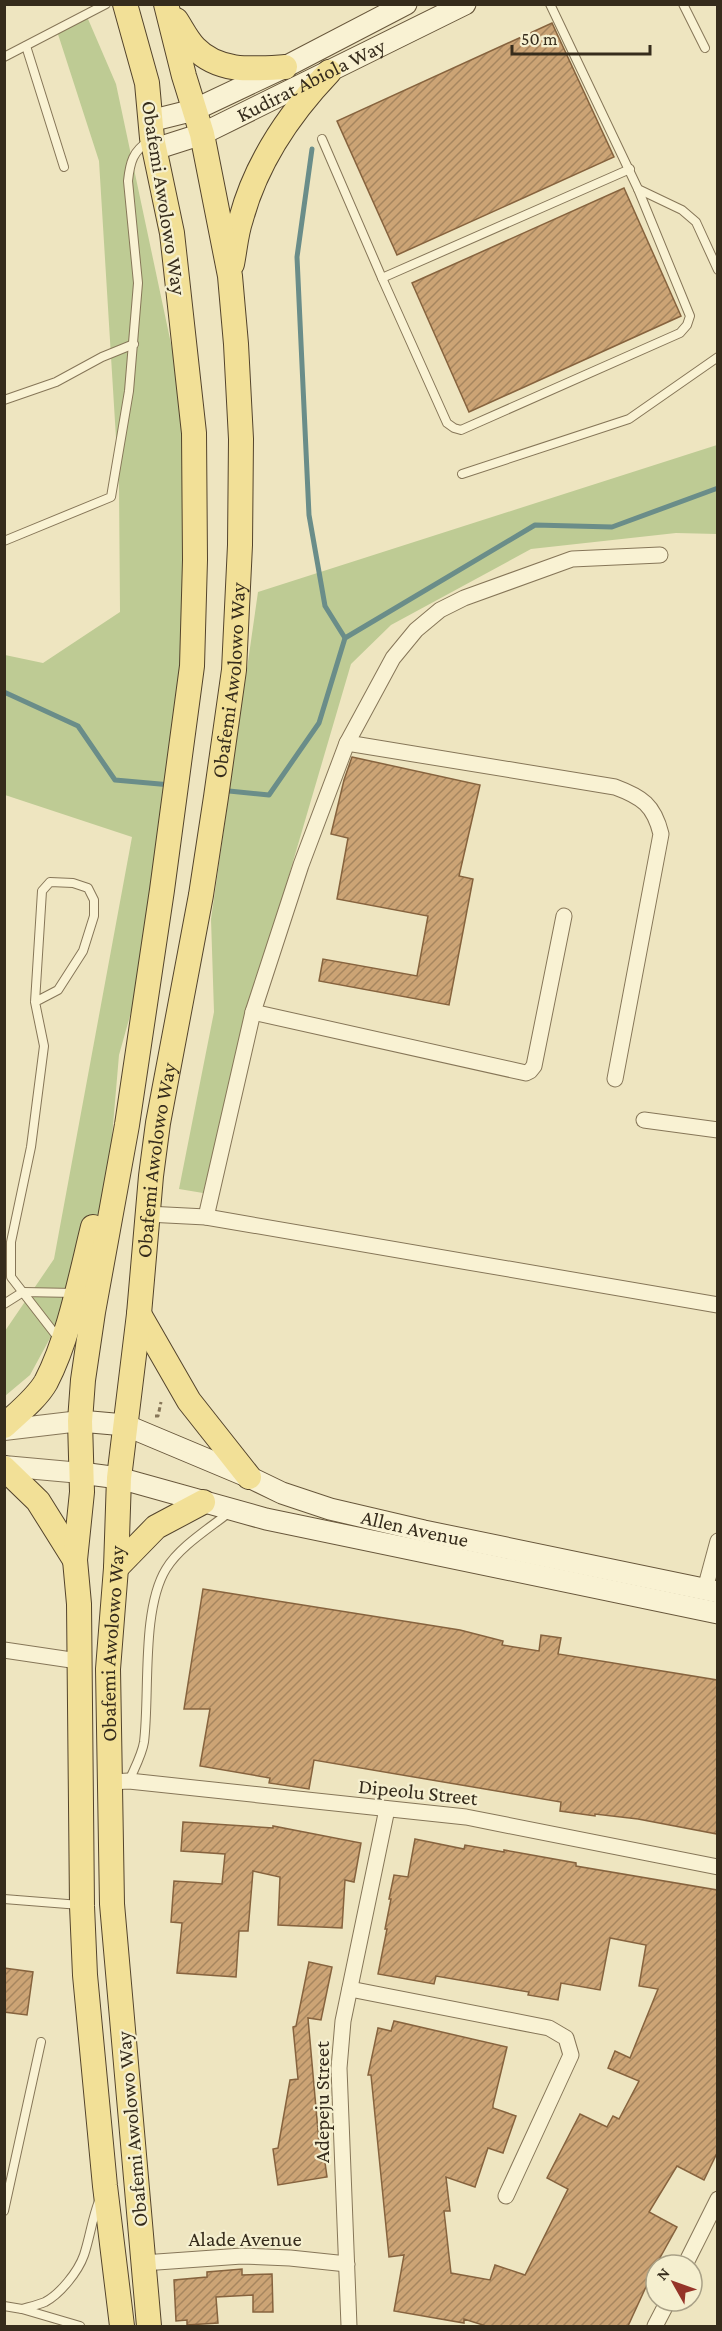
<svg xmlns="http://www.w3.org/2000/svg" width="722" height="2331" font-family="'Crimson Pro',serif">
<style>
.grass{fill:#becb94}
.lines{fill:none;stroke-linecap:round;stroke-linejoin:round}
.stream{stroke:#6a8d89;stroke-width:5}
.building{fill:url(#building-hatch);stroke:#86633e;stroke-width:1.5}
.service-casing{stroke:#867658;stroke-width:10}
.minor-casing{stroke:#867658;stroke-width:17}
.tertiary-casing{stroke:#867658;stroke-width:22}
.secondary-casing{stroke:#68573b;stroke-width:23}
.primary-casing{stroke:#54442c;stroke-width:26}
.path{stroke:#867658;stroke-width:3;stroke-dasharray:4.5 3;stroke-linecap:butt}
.service{stroke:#f9f2d3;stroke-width:8}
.minor{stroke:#f9f2d3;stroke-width:15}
.tertiary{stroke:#f9f2d3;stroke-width:20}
.secondary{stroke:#f9f2d3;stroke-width:21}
.primary{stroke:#f2e097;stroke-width:24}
.labels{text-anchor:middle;stroke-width:4.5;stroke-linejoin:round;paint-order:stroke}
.street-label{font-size:21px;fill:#362c1c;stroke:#f5efcf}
</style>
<defs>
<pattern id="building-hatch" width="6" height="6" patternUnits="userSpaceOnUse" patternTransform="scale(1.5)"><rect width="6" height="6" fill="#cca475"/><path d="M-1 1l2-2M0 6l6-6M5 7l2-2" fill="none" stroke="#a6865f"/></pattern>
</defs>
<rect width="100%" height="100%" fill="#eee5c0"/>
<g class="grass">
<polygon points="85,12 116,84 174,358 193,516 183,667 140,980 119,1055 112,1137 112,1186 80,1283 30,1375 5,1396 5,1331 54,1259 132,837 5,795 5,655 43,663 120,612 119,487 99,161 56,28"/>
<polygon points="717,445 717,534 676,533 531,549 391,625 351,664 243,1032 203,1193 179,1189 214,1012 211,919 258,592"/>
</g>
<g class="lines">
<g class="stream">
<polyline points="312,149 297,257 309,515 325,606 345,638"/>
<polyline points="4,692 78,726 115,780 171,785"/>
<polyline points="229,791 269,795 319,723 345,638 535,525 612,527 718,488"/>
</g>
</g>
<g class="building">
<polygon points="552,23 614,157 397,255 337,121"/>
<polygon points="624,188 681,316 469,412 412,283"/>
<polygon points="352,757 480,785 459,876 473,879 449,1005 319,981 323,959 417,976 428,916 337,899 348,838 331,834 344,780"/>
<polygon points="203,1589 460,1630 503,1641 502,1645 539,1651 541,1635 561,1638 558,1654 717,1680 717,1834 638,1819 595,1814 595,1816 560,1811 561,1802 314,1760 309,1789 269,1783 270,1778 200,1766 210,1709 184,1709"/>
<polygon points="183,1822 273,1828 273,1826 361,1843 354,1882 345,1880 342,1928 278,1925 280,1877 253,1871 248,1931 239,1931 236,1977 177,1973 182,1923 171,1922 174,1881 222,1884 225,1854 181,1851"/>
<polygon points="415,1839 464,1849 465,1845 504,1852 504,1850 576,1863 576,1866 717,1890 717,2153 704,2180 677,2166 649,2212 677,2227 656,2265 628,2326 486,2326 464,2319 464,2323 394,2311 404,2255 389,2257 371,2075 368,2075 378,2028 391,2031 394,2021 507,2047 493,2105 493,2108 516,2116 503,2153 488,2148 475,2187 446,2177 450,2211 444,2211 451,2273 490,2280 495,2265 525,2275 568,2189 547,2178 580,2114 607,2127 613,2116 619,2119 639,2081 608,2068 615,2051 630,2058 658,1989 639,1986 646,1945 610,1938 600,1990 561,1983 558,2000 528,1995 529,1992 436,1976 434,1984 378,1974 387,1929 385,1929 391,1899 389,1899 394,1875 408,1877"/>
<polygon points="309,1962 332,1967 321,2020 308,2018 319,2142 322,2141 327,2177 278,2185 273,2149 278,2148 290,2080 298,2079 293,2027 296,2026"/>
<polygon points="4,1968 33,1972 27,2015 4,2012"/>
<polygon points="242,2269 242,2275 272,2274 273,2312 253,2312 253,2295 216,2297 218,2323 187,2325 187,2320 176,2321 174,2280 207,2277 207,2272"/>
</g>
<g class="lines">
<defs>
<g id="service">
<polyline points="550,4 638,189 682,210 696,222 718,270"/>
<polyline points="683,4 705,48"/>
<polyline points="26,46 64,167"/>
<polyline points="4,57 106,4"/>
<polyline points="322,139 382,278 630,169"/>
<polyline points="382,278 447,423 454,428 461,430 680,333 687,325 690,316 638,189"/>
<polyline points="4,400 56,382 102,357 134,344"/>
<polyline points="462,474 629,419 718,357"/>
<path d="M4,541l107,-44 18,-106 9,-108 -10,-102c2,-19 5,-30 21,-40"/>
<polyline points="35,1002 58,990 83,951 94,916 94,900 88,888 73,883 50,882 42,891 35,1002 44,1046 31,1147 11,1242 11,1277 59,1339"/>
<polyline points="4,1304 23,1292 74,1293"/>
<path d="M129,1781c5,-12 13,-26 15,-39 6,-48 -3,-132 22,-173 14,-23 44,-41 65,-58"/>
<polyline points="4,1899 80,1905"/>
<polyline points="4,2211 41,2042"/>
<polyline points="4,2306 22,2309 80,2326"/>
<path d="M22,2309c7,-2 16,-4 23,-7 15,-8 33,-30 39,-47 6,-18 8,-36 15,-54"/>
</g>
<g id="minor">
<polyline points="347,743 393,658 416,630 440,610 464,598 572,559 660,555"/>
<polyline points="253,1012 526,1073 530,1071 534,1066 564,916"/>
<polyline points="644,1120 718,1130"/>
<polyline points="147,1214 206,1217 718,1305"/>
<path d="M206,1217l47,-205 48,-147 46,-122 268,44c27,10 39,18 46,47l-46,245"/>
<polyline points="705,1589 718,1541"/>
<polyline points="4,1650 78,1661"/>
<polyline points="111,1782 129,1781 466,1817 718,1867"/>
<polyline points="350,1989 549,2028 566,2038 571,2055 506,2196"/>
<polyline points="143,2263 242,2256 290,2258 347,2264"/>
<polyline points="685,2265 718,2199"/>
<polyline points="349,2326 339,2068 343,2021 387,1809"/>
<polyline points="655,2326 668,2301"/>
</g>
<g id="tertiary">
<polyline points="4,1430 80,1421"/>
<polyline points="4,1466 81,1473"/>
</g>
<g id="secondary">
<polyline points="150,121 194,110 285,67 406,4"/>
<path id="s1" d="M155,149l47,-15 263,-130"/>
<path id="s2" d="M80,1421l45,4 124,52 33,16 48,16 94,22 294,61"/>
<polyline points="81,1473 119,1478 266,1519 718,1613"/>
</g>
<g id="primary">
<path d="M176,20c6,9 11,20 19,28 24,25 59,21 90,19"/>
<path d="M232,264c3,-15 4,-31 9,-45 15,-56 49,-106 88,-147"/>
<polyline points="139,1314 189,1401 249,1477"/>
<path d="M4,1426c14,-13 33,-28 42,-44 23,-44 35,-107 47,-155"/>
<polyline points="4,1468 38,1501 75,1560"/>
<polyline points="116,1568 156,1527 203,1502"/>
<polyline points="122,2326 105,2186 85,1975 82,1906 79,1604 75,1560 82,1492 80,1421 83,1380 93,1312 127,1125 162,890 192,666 195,560 194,433 172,233 152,138 147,83 125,4"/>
<path id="s3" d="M149,2326l-37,-422 -4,-235 8,-101 3,-90 20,-164 12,-138 7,-53 43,-228 15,-98 18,-127 6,-125 1,-106 -5,-95 -6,-68 -28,-142 -18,-58 -18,-72"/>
</g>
</defs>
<use href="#service" class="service-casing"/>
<use href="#minor" class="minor-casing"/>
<use href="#tertiary" class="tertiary-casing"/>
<use href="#secondary" class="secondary-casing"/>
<use href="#primary" class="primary-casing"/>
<polyline class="path" points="155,1416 158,1416 161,1402"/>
<use href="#service" class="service"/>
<use href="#minor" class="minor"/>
<use href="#tertiary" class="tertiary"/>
<use href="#secondary" class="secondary"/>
<use href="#primary" class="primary"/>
</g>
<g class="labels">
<g class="street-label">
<text dy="7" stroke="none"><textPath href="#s1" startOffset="171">Kudirat Abiola Way</textPath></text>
<text transform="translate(164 198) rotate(81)" y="7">Obafemi Awolowo Way</text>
<text dy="7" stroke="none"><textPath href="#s3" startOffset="1656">Obafemi Awolowo Way</textPath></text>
<text dy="7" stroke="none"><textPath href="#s3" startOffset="1170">Obafemi Awolowo Way</textPath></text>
<text dy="7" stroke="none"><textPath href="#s2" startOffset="354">Allen Avenue</textPath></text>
<text dy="7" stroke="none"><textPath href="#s3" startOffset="684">Obafemi Awolowo Way</textPath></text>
<text transform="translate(418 1792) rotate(6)" y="7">Dipeolu Street</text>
<text transform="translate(322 2102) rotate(-90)" y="7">Adepeju Street</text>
<text transform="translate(132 2129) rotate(-95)" y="7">Obafemi Awolowo Way</text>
<text x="245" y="2246">Alade Avenue</text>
</g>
</g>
<rect width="722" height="2331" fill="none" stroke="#362c1c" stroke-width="12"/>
<g transform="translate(674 2283) rotate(310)"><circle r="28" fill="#f5efcf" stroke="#a9a187" stroke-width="1.5"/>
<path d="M0-4.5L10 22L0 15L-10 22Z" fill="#953428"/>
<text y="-9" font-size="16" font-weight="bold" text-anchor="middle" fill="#362c1c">N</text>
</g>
<path d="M512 45v9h138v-9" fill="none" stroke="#362c1c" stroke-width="3"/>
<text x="521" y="45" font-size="18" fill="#362c1c" stroke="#f5efcf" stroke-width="4.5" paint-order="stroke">50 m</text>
</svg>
